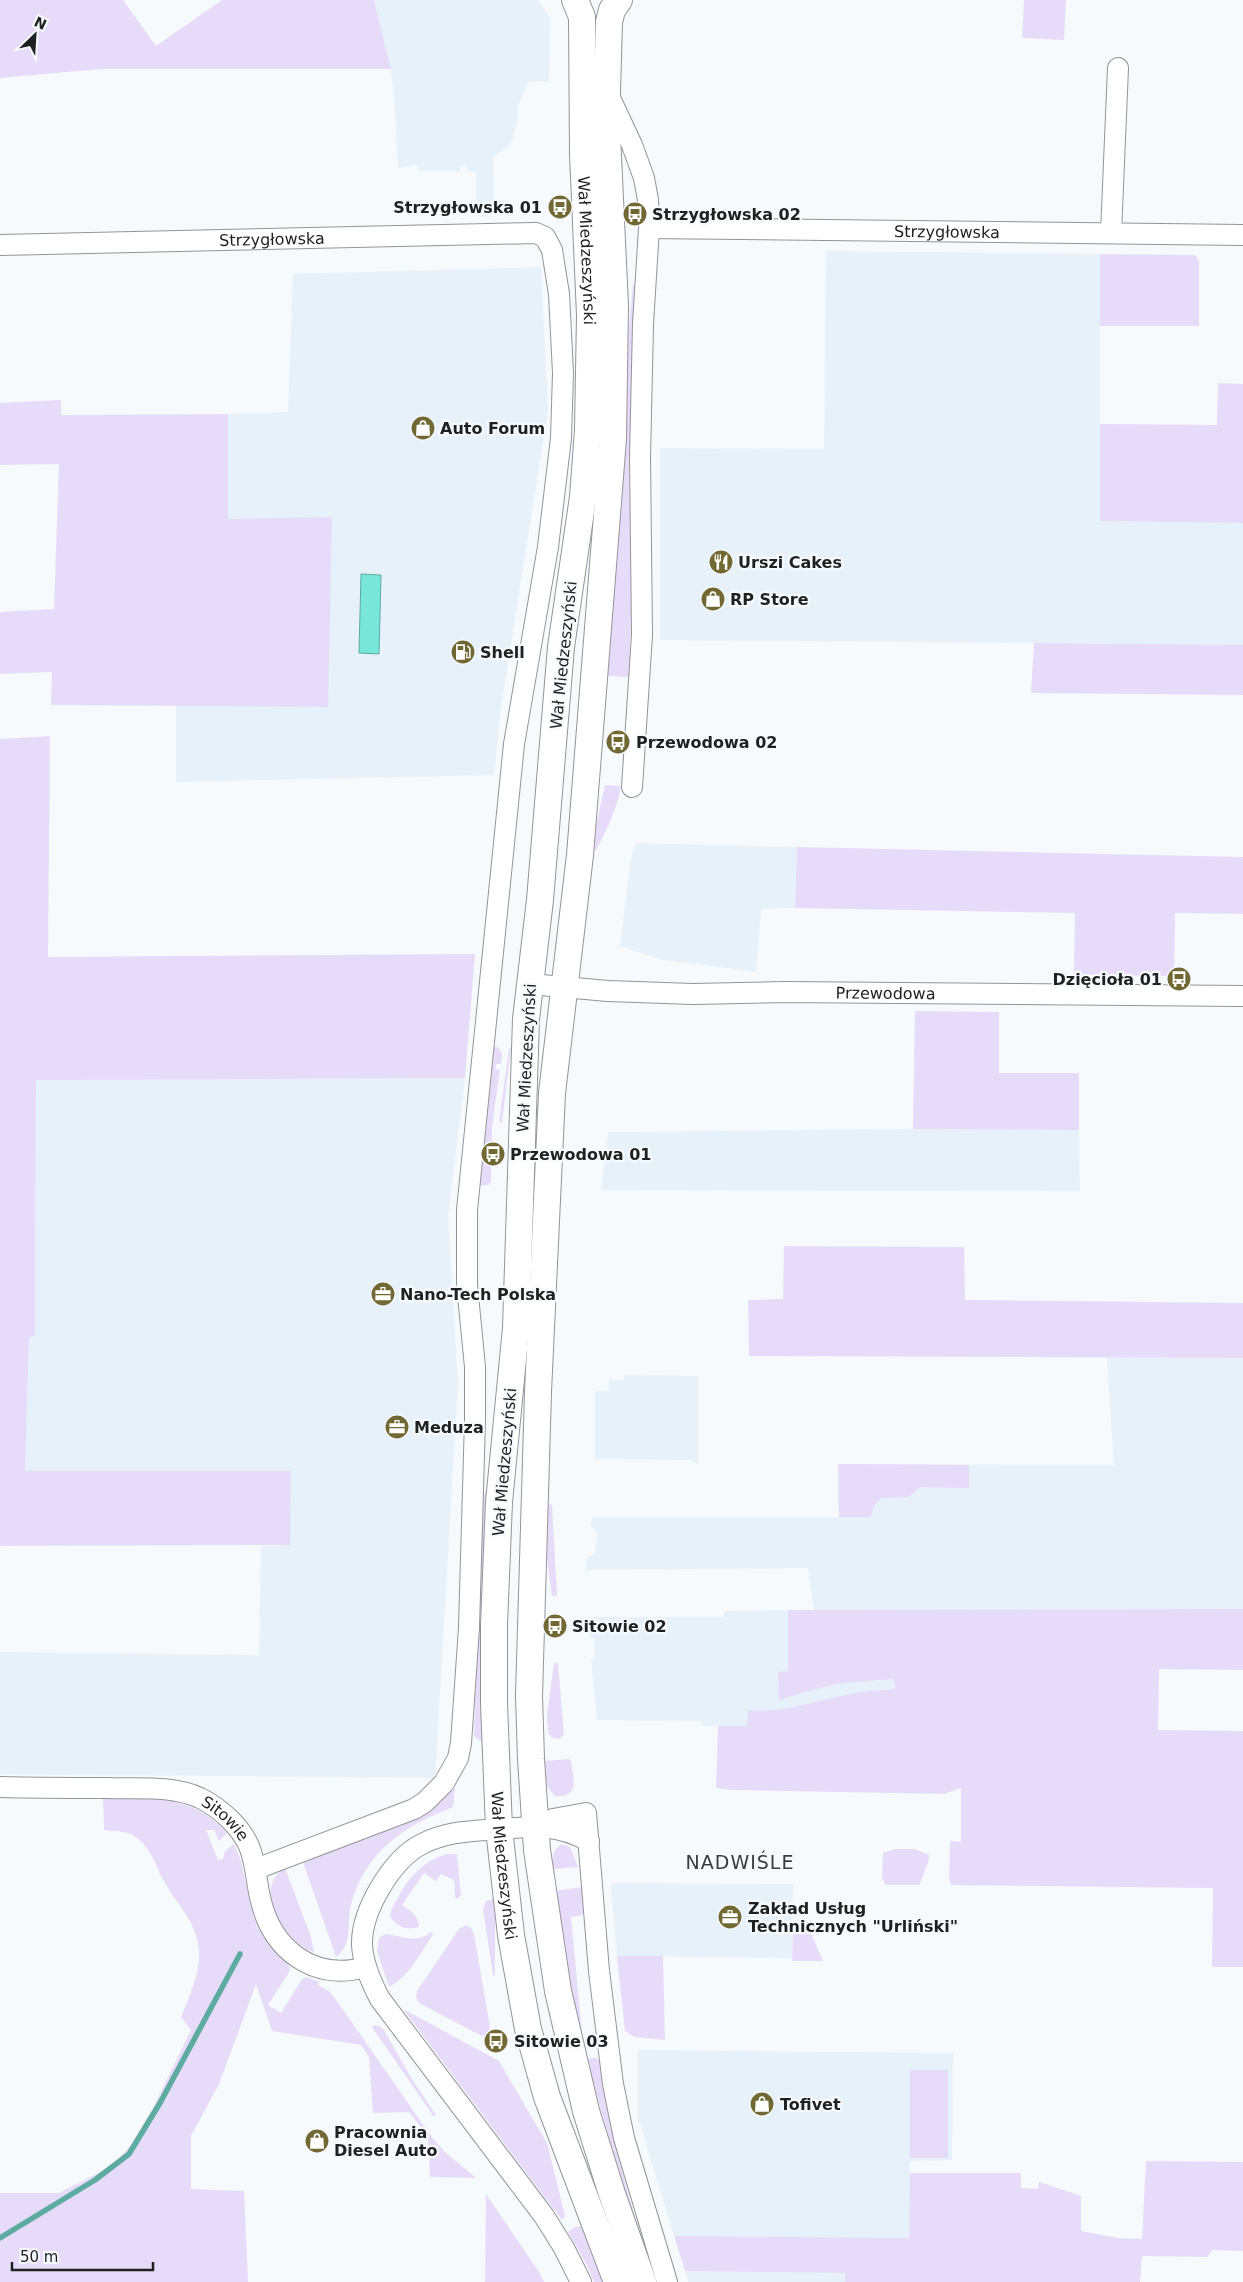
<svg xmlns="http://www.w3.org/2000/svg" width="1243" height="2282" font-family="'DejaVu Sans',sans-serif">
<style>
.built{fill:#e7f1fa}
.green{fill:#e7dbfa}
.water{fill:#79e6da;stroke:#5eaba2}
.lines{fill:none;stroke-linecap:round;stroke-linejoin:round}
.stream{stroke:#5eaba2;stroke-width:5.5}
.minor-casing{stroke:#929598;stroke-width:22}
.major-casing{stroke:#929598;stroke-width:28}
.minor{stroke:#fff;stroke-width:20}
.major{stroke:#fff;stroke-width:26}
.labels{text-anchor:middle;stroke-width:4.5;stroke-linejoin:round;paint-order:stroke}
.poi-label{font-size:16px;font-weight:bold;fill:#1f2021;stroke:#f6fafd;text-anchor:start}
.street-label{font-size:16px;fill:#1f2021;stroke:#f6fafd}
.quarter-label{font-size:19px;letter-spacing:1px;fill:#393c3f;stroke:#f6fafd}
</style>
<rect width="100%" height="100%" fill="#f6fafd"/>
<g class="built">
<polygon points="374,0 538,0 550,18 549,82 529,81 518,106 517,124 510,146 493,157 494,200 490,217 476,216 476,171 468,171 467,166 460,166 460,171 418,171 417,165 398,168 394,96 391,69"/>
<polygon points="826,251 1100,254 1100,521 1243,523 1243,645 660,640 660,448 824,449"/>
<polygon points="541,267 548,410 501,708 494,775 176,782 176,706 328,707 228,519 228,414 288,412 293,274"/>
<polygon points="636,843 797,847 795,908 761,909 756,972 659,959 620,946 631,858"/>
<polygon points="465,1078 448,1216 458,1382 435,1778 0,1774 0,1652 259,1655 261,1546 290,1545 291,1471 25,1471 29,1336 35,1335 36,1079"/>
<polygon points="913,1129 1079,1130 1080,1191 601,1190 608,1132"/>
<polygon points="1107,1357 1243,1358 1243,1609 893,1610 895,1728 702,1726 702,1721 597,1720 591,1659 595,1657 594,1638 589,1636 587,1617 724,1617 724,1611 814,1610 808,1568 586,1570 587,1558 595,1553 597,1533 591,1525 592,1517 839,1517 838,1464 1114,1465"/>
<polygon points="624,1375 698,1376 698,1465 691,1460 595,1459 595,1391 609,1391 609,1379 624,1380"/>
<polygon points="611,1883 793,1884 792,1958 617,1956"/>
<polygon points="638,2050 953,2053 952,2160 910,2161 909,2238 674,2236 647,2148 641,2123 638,2123"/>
<polygon points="685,2271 845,2273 845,2282 688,2282"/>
</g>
<g class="green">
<polygon points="0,0 123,0 156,46 222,0 374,0 391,69 101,69 0,78"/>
<polygon points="1024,0 1066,0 1064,40 1022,38"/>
<polygon points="1100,254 1195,255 1199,261 1199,326 1100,326"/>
<polygon points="636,284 629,468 632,582 629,677 608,676 623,474 627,406 628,338 633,285"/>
<polygon points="1218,383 1243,384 1243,523 1100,521 1100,424 1217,425"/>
<polygon points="61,400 61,415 228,414 228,519 332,517 328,707 51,705 52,672 0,674 0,612 54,609 59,464 0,465 0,403"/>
<polygon points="1034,643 1243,645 1243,695 1031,693"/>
<polygon points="50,736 48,957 475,954 465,1078 36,1080 35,1336 29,1337 25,1471 291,1471 290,1545 0,1546 0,739"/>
<path d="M605,785l16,1c-4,23 -14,43 -25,64h-2l1,-20z"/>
<polygon points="797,847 1243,857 1243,914 1175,913 1174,976 1074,975 1075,913 795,908"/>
<polygon points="915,1011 999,1012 999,1073 1079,1073 1079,1130 913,1129"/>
<polygon points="493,1046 499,1048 502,1054 501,1064 496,1064 495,1069 500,1070 492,1127 491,1182 488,1185 479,1186"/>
<polygon points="511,1047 502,1123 499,1121 509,1049"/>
<polygon points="784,1246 964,1247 965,1300 1243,1303 1243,1358 749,1356 748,1300 783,1299"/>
<polygon points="838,1464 969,1465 969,1488 920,1487 909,1497 881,1498 874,1506 871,1517 839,1517"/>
<polygon points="482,1493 486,1493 482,1742 474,1736"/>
<polygon points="547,1504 552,1505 557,1596 552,1596 546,1552"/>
<path d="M1243,1609v61l-84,-1 -1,61 85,1v236h-31l1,-79 -262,-3 -2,-6 1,-38 11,1v-54l-17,6 -213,-4 -15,-2 2,-62h29l1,-16c38,4 71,-11 108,-17 12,-3 26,-2 39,-4l-1,-10 -52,4 -27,6 -36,11 -1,-28 10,-1v-61z"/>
<polygon points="554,1663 558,1663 564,1734 560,1739 552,1738 548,1733 547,1715"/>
<path d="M568,1759l3,2c2,17 10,37 -16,35l-8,-10 -3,-25z"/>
<path d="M455,1788l-2,19c-49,19 -87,44 -102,97 -5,20 3,40 -15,53l-33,-95 122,-49z"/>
<path d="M103,1797c50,1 88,-3 124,36l-8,8 -5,-11h-8l12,30 5,-1 2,-8 9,-7 7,17 12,54 5,13 11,17 21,22 -1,5 -21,33 13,8 21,-34 4,-2 13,5 -1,3 11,6 10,13 92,132 13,15 32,27 -46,-1 -2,-40 -19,-25 -36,1 -4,-56 -8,-12 -89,-14 -16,-47 -37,100 -28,52v53l53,2 4,91h-248v-89h59l55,-28 18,-22 21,-35 38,-78 -10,-13c8,-20 18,-40 18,-62 0,-32 -20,-47 -34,-72 -10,-17 -13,-35 -31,-47 -7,-5 -21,-5 -30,-6z"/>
<path d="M561,1844l9,3 8,20 -25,2c-1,-11 -1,-18 8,-25z"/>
<path d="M895,1849h20l14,6c0,11 -7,19 -9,30h-35l-3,-9 1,-23z"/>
<path d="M447,1854h10l4,42 -4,3 -2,-3 -1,-16 -13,-6 -5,7 -12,-8 -22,32c10,7 16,10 17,22 -14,3 -20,1 -29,-10 0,-7 4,-12 7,-18 11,-21 27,-39 50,-45z"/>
<path d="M285,1868l26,69 3,15c-22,-5 -47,-42 -43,-65 2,-9 7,-14 14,-19z"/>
<polygon points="582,1887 584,1912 582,1915 571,1917 582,2034 580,2035 565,1967 555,1891"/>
<polygon points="495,1898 495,1976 493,1975 483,1909 486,1901"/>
<polygon points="466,1925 471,1928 474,1934 490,2027 488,2034 482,2036 419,2003 416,1997 417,1991 459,1929"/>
<path d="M430,1932l3,2c-13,20 -23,41 -44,53l-12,-36 2,-13 6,-4c15,1 32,11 45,-2z"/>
<polygon points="811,1933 823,1961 792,1961 793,1934"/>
<polygon points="617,1956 663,1956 665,2040 635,2037 625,2031"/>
<polygon points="403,2009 499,2061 547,2143 565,2216 562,2220"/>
<polygon points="374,2025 381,2027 385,2032 410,2076 436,2115 434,2117 372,2027"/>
<path d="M593,2058h4c7,8 5,29 8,40 9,43 20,85 32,127l-2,1 -48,-164 1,-3z"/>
<rect x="910" y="2070" width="38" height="88"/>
<polygon points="1146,2161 1243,2162 1243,2251 1212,2250 1208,2257 1142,2256 1140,2282 845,2282 845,2273 685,2271 674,2236 909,2238 910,2173 1021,2173 1021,2188 1038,2189 1039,2182 1081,2196 1081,2231 1118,2238 1142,2239"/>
<polygon points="486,2194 539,2272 544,2282 485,2282"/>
<polygon points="582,2226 603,2282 594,2282 587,2265 568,2232 575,2227"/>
</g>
<polygon class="water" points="361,574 381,575 379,654 359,653"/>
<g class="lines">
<polyline class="stream" points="0,2238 95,2180 129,2154 160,2103 240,1954"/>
<defs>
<g id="minor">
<polyline points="610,98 632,145 644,178 648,200 649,228 643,324 640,457 642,635 632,787"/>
<path id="s1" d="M649,228l594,7"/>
<polyline points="1111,233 1118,68"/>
<path id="s2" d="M0,245l536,-12 9,4 7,13 7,44 4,79 -2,65 -13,109 -34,197 -47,466v75l8,82v53l-6,208 -8,115 -3,15 -14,25 -19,19 -11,7 -158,60"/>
<path id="s3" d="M530,984l78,7 85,3 91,-2 459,4"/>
<path id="s4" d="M0,1787c36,1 71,1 107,1 30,1 65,-3 93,10 20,10 40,28 49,48 7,17 7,34 11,51 11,52 53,85 106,70"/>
<polyline points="540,1824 553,1819 586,1813 599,1971 613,2084 624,2138 667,2282"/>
<path d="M581,2282l-17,-34 -20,-32 -164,-217c-9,-17 -17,-35 -18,-54 -1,-34 30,-86 60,-101 25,-13 51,-13 78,-15 36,-3 56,-5 89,12"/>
</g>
<g id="major">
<path id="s5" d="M575,0l7,17 1,137 7,161 -2,115 -5,67 -22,150 -21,253 -14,119 -10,309 -17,174 -5,123v79l5,125 12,106 17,94 19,68 70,185"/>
<polyline points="619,0 612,10 609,22 607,91 607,135 615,305 613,439 580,855 552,1093 538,1392 529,1696 531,1759 537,1850 558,1991 586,2111 612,2194 643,2282"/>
</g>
</defs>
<use href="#minor" class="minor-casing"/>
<use href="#major" class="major-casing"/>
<use href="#minor" class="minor"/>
<use href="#major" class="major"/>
</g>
<defs>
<symbol id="bus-disc" viewBox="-11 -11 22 22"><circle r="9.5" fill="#716834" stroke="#f6fafd"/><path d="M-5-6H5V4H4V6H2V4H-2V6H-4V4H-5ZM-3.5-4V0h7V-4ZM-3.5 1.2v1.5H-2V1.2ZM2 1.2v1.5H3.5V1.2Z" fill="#fff"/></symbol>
<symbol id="shop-disc" viewBox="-11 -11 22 22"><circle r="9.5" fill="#716834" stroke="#f6fafd"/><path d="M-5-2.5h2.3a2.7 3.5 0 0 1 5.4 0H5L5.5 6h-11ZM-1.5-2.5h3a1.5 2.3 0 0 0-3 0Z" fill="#fff"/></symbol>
<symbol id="restaurant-disc" viewBox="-11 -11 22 22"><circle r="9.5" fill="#716834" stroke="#f6fafd"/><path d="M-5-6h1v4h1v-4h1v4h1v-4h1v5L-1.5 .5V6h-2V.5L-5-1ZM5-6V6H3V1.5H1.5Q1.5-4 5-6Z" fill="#fff"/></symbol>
<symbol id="fuel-disc" viewBox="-11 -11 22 22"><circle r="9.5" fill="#716834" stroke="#f6fafd"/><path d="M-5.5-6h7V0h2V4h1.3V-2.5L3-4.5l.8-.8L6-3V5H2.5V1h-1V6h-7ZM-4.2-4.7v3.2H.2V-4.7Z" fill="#fff"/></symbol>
<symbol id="office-disc" viewBox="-11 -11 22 22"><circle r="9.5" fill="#716834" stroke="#f6fafd"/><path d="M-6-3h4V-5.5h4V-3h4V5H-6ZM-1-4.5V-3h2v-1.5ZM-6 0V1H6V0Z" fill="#fff"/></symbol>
</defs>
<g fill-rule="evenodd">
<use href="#bus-disc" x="546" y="193" width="28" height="28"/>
<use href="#bus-disc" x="621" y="200" width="28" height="28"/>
<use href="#shop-disc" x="409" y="414" width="28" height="28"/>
<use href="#restaurant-disc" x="707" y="548" width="28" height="28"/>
<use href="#shop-disc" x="699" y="585" width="28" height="28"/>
<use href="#fuel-disc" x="449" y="638" width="28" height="28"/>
<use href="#bus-disc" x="604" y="728" width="28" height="28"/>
<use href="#bus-disc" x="1165" y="965" width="28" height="28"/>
<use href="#bus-disc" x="479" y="1140" width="28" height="28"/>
<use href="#office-disc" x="369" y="1280" width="28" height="28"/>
<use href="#office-disc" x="383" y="1413" width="28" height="28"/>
<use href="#bus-disc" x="541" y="1612" width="28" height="28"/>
<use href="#office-disc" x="716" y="1903" width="28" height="28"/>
<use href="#bus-disc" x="482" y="2027" width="28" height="28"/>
<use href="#shop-disc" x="748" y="2090" width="28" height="28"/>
<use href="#shop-disc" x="303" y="2127" width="28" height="28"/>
</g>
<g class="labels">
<g class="poi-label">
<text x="542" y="213" text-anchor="end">Strzygłowska 01</text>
<text x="652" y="220">Strzygłowska 02</text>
<text x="440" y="434">Auto Forum</text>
<text x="738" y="568">Urszi Cakes</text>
<text x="730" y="605">RP Store</text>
<text x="480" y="658">Shell</text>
<text x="636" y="748">Przewodowa 02</text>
<text x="1162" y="985" text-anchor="end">Dzięcioła 01</text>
<text x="510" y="1160">Przewodowa 01</text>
<text x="400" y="1300">Nano-Tech Polska</text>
<text x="414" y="1433">Meduza</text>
<text x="572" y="1632">Sitowie 02</text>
<text x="748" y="1914">Zakład Usług<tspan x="748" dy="18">Technicznych "Urliński"</tspan></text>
<text x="514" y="2047">Sitowie 03</text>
<text x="780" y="2110">Tofivet</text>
<text x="334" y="2138">Pracownia<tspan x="334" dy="18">Diesel Auto</tspan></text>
</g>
<g class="street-label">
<text dy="6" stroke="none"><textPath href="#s1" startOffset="298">Strzygłowska</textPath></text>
<text dy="6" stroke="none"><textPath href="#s2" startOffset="272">Strzygłowska</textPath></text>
<text dy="6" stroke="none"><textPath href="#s5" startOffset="252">Wał Miedzeszyński</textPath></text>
<text transform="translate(563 655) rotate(-84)" y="6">Wał Miedzeszyński</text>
<text dy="6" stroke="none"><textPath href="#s3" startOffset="356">Przewodowa</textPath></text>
<text transform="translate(526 1058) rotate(-87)" y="6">Wał Miedzeszyński</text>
<text transform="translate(504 1462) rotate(-85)" y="6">Wał Miedzeszyński</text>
<text dy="6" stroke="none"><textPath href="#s4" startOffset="234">Sitowie</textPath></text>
<text dy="6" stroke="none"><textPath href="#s5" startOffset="1872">Wał Miedzeszyński</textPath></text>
</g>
<g class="quarter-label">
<text x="740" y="1869">NADWIŚLE</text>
</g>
</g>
<g transform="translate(35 35) rotate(25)" stroke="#f6fafd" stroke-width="4" paint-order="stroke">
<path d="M0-4L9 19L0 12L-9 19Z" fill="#1f2021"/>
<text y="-8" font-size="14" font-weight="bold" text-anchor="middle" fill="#1f2021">N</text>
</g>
<path d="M12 2262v8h141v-8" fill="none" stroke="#1f2021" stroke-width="2.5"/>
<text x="20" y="2262" font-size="15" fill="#1f2021" stroke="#f6fafd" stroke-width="4" paint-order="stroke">50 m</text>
</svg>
